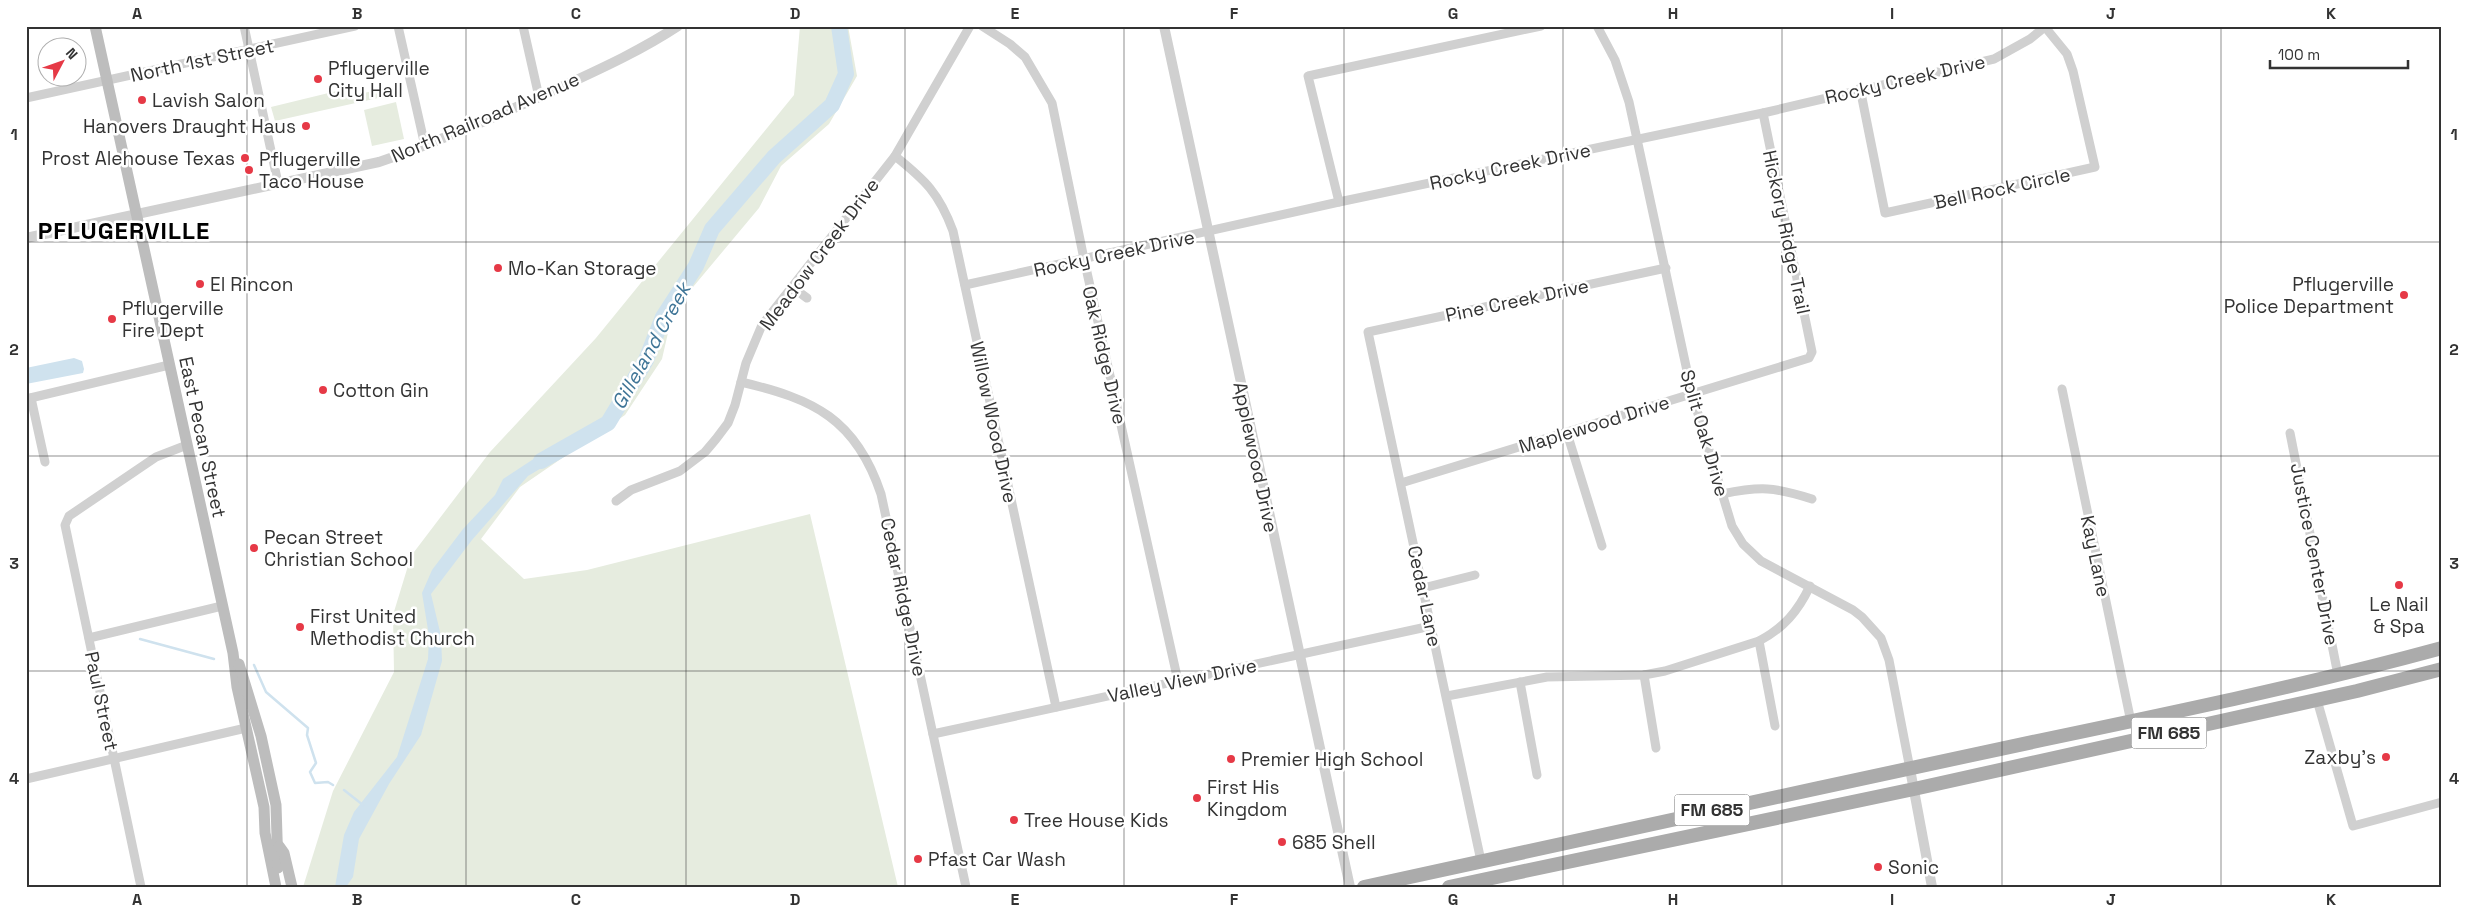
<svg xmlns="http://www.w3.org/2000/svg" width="2468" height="913" font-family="'Space Grotesk',sans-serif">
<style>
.green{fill:#e6ecdf}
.water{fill:#cfe2ee}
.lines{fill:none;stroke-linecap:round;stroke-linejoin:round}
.stream{stroke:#cfe2ee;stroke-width:2.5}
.river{stroke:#cfe2ee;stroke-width:16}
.minor{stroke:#d0d0d0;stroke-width:9}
.tertiary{stroke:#d0d0d0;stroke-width:10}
.secondary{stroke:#bdbdbd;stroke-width:11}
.primary{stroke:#ababab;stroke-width:14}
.grid{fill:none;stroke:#333;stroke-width:1;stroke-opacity:0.55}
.poi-dot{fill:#e63946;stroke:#fff;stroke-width:2}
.labels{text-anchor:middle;stroke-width:5;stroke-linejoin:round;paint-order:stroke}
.shield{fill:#fff;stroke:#707070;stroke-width:1}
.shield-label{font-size:18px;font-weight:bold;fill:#333}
.street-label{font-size:19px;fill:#333;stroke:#fff}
.poi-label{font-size:19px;fill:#333;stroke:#fff;text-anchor:start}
.water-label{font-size:20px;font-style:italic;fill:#3f7597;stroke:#fff}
.district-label{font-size:24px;font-weight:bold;letter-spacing:1px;fill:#000;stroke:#fff}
.neatline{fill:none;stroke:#333;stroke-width:2}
.grid-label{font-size:16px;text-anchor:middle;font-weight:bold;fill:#333}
</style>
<rect width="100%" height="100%" fill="#fff"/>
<g class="green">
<polygon points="800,26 848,26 857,76 829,124 781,166 759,208 673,311 662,359 625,415 520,487 481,539 524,579 587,570 810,514 898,887 303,887 333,791 394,672 393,615 411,556 490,452 596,338 794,95"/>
<polygon points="394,86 396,94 275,121 271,107 349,88 351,96"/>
<polygon points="396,102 404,139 372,146 364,110"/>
</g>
<g class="water">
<polygon points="74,358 82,361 84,369 83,373 26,384 26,368"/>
<polygon points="558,443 560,457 528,476 472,540 431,594 441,636 442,661 421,735 389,784 359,839 353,877 346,887 335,887 344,835 354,812 397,757 428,659 429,636 422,593 432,570 463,529 495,495 503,479"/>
</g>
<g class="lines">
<g class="stream">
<polyline points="140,639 214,659"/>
<polyline points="254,665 266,692 308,728 307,735 316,763 310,772 315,783 328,782 333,785"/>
<polyline points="344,790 363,805"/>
</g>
<polyline class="river" points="541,461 608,423 646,360 663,317 696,266 712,229 774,157 832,105 846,74 839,26"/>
<g class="minor">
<polyline points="244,26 278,183"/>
<polyline points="398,26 425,146"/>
<polyline points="523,26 539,97"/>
<polyline points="982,26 1010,44 1025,57 1052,103 1084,259 1178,681"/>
<polyline points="1597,26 1615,60 1629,102 1692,394 1732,526 1743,544 1761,561 1853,610 1862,617 1881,638 1889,660 1910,769"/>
<polyline points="1860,88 1885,213 2095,167 2073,71 2067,54 2045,27"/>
<polyline points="26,98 355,26"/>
<path d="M895,156c30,24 44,37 58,75l103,476"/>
<polyline points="1339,202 1308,76 1541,26"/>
<polyline points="965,285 1339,202 1763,113 1994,59 2030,39 2046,26"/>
<polyline points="792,287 807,298"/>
<path d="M741,382c73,17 115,37 140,112l85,393"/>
<polyline points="2062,389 2131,722"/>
<polyline points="31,398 45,462"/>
<polyline points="26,399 169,365"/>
<polyline points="1567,433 1602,546"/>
<polyline points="2290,433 2338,675"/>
<polyline points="1401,483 1809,358 1812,352 1763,113"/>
<path d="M1722,494c39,-8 52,-7 90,5"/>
<polyline points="616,501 631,490 680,471 705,452 716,439 728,423 735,405 746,363 762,325 895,156 970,26"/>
<polyline points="1423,588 1475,575"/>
<polyline points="89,638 222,606"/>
<polyline points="1759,641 1775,726"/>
<polyline points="1644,675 1656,748"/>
<polyline points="1520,682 1537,775"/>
<path d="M1447,696l100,-19 97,-2 21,-4 94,-30c25,-13 39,-30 51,-55"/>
<polyline points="2317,700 2353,826 2442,802"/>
<polyline points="933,734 1431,626"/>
<polyline points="26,779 246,728"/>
<polyline points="1481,861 1368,332 1666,268"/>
<polyline points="141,887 65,525 69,516 156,457 187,445"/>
</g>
<g class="tertiary">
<polyline points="1164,26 1350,887"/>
<path d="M26,238l353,-76c61,-21 121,-47 180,-74 41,-19 81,-37 119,-62"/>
<polyline points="1910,769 1932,887"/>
</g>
<g class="secondary">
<polyline points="95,26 233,653 237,687 264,807 265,833 276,887"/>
<polyline points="239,664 261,736 276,805 278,868"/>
<polyline points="279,846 284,853 292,887"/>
</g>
<g class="primary">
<path d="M1364,887c226,-51 452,-98 678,-147 134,-28 268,-56 400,-92"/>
<polyline points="1449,887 1914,789 2357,691 2442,669"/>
</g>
</g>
<path class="grid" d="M247,26v861M466,26v861M686,26v861M905,26v861M1124,26v861M1344,26v861M1563,26v861M1782,26v861M2002,26v861M2221,26v861M26,242h2416M26,456h2416M26,671h2416"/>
<g class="poi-dot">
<circle cx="318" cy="79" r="5"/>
<circle cx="142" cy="100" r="5"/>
<circle cx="306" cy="126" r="5"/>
<circle cx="245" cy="158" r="5"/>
<circle cx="249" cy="170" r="5"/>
<circle cx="498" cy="268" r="5"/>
<circle cx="200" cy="284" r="5"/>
<circle cx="2404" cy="295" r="5"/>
<circle cx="112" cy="319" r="5"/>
<circle cx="323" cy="390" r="5"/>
<circle cx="254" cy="548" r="5"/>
<circle cx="2399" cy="585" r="5"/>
<circle cx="300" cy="627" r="5"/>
<circle cx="2386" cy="757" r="5"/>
<circle cx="1231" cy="759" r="5"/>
<circle cx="1197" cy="798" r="5"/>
<circle cx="1014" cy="820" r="5"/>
<circle cx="1282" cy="842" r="5"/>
<circle cx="918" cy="859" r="5"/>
<circle cx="1878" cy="867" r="5"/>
</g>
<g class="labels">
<g class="shield">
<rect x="2131.5" y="717.5" width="75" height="31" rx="4"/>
<rect x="1674.5" y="794.5" width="75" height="31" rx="4"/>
</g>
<g class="shield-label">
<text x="2169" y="739">FM 685</text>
<text x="1712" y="816">FM 685</text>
</g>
<g class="street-label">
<text transform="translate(202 60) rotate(-12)" y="7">North 1st Street</text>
<text transform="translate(1905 79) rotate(-13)" y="7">Rocky Creek Drive</text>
<text transform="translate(485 117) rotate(-23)" y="7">North Railroad Avenue</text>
<text transform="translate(1510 166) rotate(-12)" y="7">Rocky Creek Drive</text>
<text transform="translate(2002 188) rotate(-12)" y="7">Bell Rock Circle</text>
<text transform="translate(1787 232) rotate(78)" y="7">Hickory Ridge Trail</text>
<text transform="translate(1114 253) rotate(-12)" y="7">Rocky Creek Drive</text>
<text transform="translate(819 254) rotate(-53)" y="7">Meadow Creek Drive</text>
<text transform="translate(1517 300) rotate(-12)" y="7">Pine Creek Drive</text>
<text transform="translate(1105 355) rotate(77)" y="7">Oak Ridge Drive</text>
<text transform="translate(994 422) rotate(78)" y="7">Willow Wood Drive</text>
<text transform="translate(1594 424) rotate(-17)" y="7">Maplewood Drive</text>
<text transform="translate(1705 433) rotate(74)" y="7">Split Oak Drive</text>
<text transform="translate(203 437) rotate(78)" y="7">East Pecan Street</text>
<text transform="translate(1256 457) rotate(78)" y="7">Applewood Drive</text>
<text transform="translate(2315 554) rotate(79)" y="7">Justice Center Drive</text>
<text transform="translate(2096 556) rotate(78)" y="7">Kay Lane</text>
<text transform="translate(1425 596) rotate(78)" y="7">Cedar Lane</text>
<text transform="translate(904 597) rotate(78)" y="7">Cedar Ridge Drive</text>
<text transform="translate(1182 680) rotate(-12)" y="7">Valley View Drive</text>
<text transform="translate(102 701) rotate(78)" y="7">Paul Street</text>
</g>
<g class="poi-label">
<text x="328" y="75">Pflugerville<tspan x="328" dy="22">City Hall</tspan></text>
<text x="152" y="107">Lavish Salon</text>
<text x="296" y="133" text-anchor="end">Hanovers Draught Haus</text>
<text x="235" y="165" text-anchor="end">Prost Alehouse Texas</text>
<text x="259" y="166">Pflugerville<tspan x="259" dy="22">Taco House</tspan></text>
<text x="508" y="275">Mo-Kan Storage</text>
<text x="210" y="291">El Rincon</text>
<text x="2394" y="291" text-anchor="end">Pflugerville<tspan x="2394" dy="22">Police Department</tspan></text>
<text x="122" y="315">Pflugerville<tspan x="122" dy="22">Fire Dept</tspan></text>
<text x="333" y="397">Cotton Gin</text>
<text x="264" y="544">Pecan Street<tspan x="264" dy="22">Christian School</tspan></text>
<text x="2399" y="611" text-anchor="middle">Le Nail<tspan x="2399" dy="22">&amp; Spa</tspan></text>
<text x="310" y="623">First United<tspan x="310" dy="22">Methodist Church</tspan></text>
<text x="2376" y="764" text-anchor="end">Zaxby's</text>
<text x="1241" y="766">Premier High School</text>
<text x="1207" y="794">First His<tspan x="1207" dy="22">Kingdom</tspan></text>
<text x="1024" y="827">Tree House Kids</text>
<text x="1292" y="849">685 Shell</text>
<text x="928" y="866">Pfast Car Wash</text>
<text x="1888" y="874">Sonic</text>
</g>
<g class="water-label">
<text transform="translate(651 346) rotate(-61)" y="7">Gilleland Creek</text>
</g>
<g class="district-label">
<text x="124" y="239">PFLUGERVILLE</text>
</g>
</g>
<rect width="2468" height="913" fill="none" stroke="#ffffff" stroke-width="55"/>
<g transform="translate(62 62) rotate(49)"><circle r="24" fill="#ffffff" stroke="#adadad"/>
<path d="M0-4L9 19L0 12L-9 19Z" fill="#e63946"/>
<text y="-8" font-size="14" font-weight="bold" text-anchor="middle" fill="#333333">N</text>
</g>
<path d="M2270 60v8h138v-8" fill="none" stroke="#333333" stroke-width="2.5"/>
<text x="2278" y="60" font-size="15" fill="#333333" stroke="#ffffff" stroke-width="4" paint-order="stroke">100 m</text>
<rect x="28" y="28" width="2412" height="858" class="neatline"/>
<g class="grid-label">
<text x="137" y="19">A</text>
<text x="357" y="19">B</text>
<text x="576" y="19">C</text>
<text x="795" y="19">D</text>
<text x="1015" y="19">E</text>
<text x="1234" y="19">F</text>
<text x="1453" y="19">G</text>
<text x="1673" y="19">H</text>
<text x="1892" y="19">I</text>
<text x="2111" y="19">J</text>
<text x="2331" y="19">K</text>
<text x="14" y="140">1</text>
<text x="2454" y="140">1</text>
<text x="14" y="355">2</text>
<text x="2454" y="355">2</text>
<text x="14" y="569">3</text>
<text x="2454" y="569">3</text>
<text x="14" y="784">4</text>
<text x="2454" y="784">4</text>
<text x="137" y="905">A</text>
<text x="357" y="905">B</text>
<text x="576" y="905">C</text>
<text x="795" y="905">D</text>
<text x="1015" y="905">E</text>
<text x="1234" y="905">F</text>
<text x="1453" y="905">G</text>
<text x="1673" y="905">H</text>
<text x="1892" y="905">I</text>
<text x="2111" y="905">J</text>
<text x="2331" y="905">K</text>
</g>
</svg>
